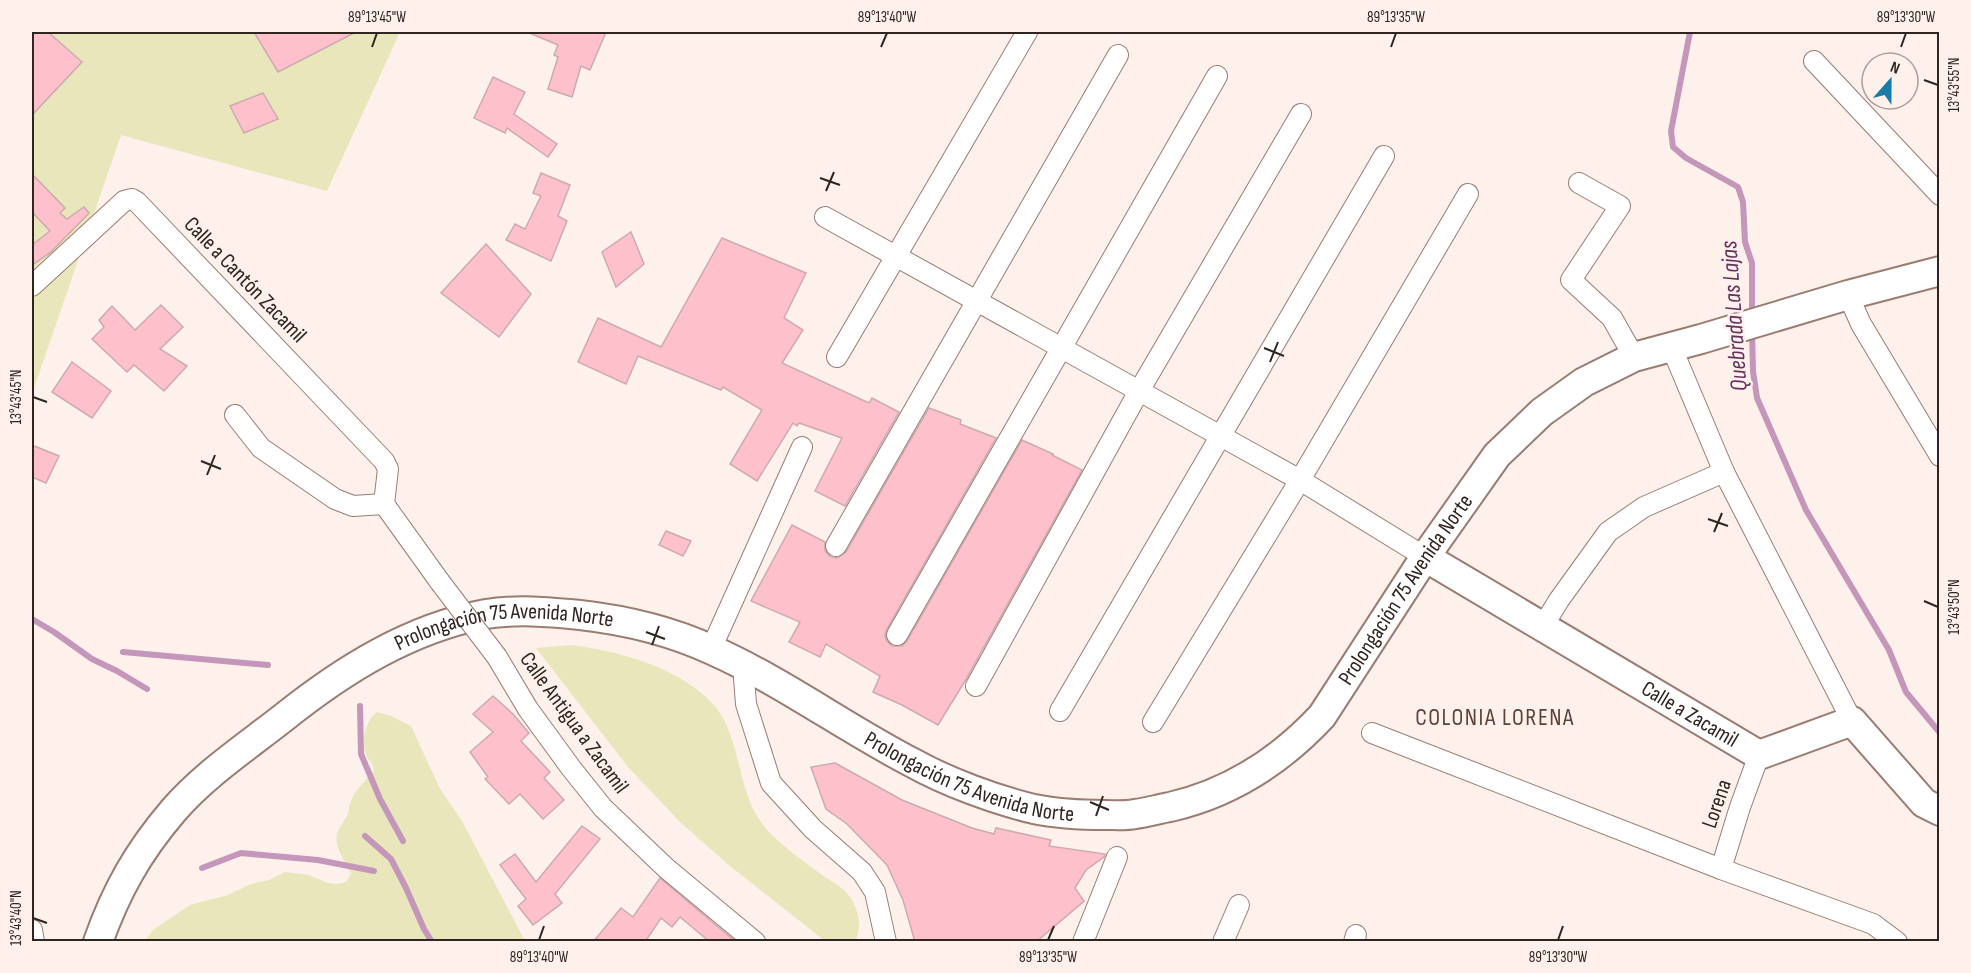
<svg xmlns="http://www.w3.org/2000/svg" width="1971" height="973" viewBox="0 0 1971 973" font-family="'Sofia Sans Condensed',sans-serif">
<rect width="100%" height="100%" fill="#fef0eb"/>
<g fill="#e8e6ba">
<polygon points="32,32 400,32 327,191 121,135 32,394"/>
<path d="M571 645C618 651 670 665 706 697 746 732 732 794 769 832 784 847 801 860 818 872 827 879 837 884 845 891 857 903 864 926 855 941H825L730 866 681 823 628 767 536 648Z"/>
<path d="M377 712 391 716 411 726 440 789 462 821 525 941H145L153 930 190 905 228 895 251 884 269 880 285 872 308 875 328 883 338 884 346 882 351 874C347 865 339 853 337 844 334 830 344 824 348 814 349 813 349 805 350 804 354 790 366 781 374 770 373 763 370 762 367 757 360 743 365 721 377 712Z"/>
</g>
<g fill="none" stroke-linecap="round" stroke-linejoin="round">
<g stroke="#c396ba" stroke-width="6">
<polyline points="1690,32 1671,131 1673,147 1686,158 1738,187 1743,202 1745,242 1752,263 1752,315"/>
<polyline points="1752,331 1753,371 1757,398 1806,510 1889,650 1906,692 1940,733"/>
<polyline points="32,619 54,632 92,659 117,671 147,689"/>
<polyline points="123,652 268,665"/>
<polyline points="360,706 361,754 380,799 403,841"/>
<polyline points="365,836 391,859 406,888 424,929 432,942"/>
<polyline points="202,868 241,853 318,860 374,871"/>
</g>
</g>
<g fill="#fec1cc" stroke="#ccaaaf" stroke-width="1.5">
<polygon points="32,32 48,32 82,62 32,115"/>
<polygon points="254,32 356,32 278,72"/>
<polygon points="527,32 606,32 590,70 581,66 572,97 548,89 558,57 554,55 558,45"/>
<polygon points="493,77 525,92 514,114 557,144 548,157 507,128 505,133 474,118"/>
<polygon points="263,93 278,119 244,133 230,106"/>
<polygon points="541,173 570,185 558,216 567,221 551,261 506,240 515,224 525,229 541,196 533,193"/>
<polygon points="32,174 65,208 60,213 67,219 84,207 89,213 51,252 32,265 32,245 50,231 32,212"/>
<polygon points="631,232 644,264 616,287 602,252"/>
<polygon points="722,238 806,273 784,318 803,330 782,363 869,403 872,398 899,412 845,506 815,491 842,438 799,423 797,426 793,423 757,481 730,464 762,410 723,387 721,390 638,356 626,384 578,362 598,318 661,347"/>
<polygon points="486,244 531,294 499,337 441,293"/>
<polygon points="161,305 183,327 160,349 187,366 164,391 134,365 127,372 92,339 104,327 99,320 112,306 135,330"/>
<polygon points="72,362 111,391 92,418 52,392"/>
<polygon points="929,408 961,420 960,424 996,438 887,629 885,634 886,640 892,646 902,646 907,641 1022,440 1053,454 1052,455 1082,470 965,681 938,725 902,705 873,692 880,676 826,644 820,657 789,642 800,622 751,601 792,525 825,542 825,551 831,557 837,558 846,552"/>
<polygon points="32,445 59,456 46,483 32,477"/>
<polygon points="666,531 691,541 683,556 659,545"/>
<polygon points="493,696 513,714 529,733 521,741 550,772 544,778 564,800 543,819 520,794 509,804 485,779 488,777 470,752 493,732 473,714"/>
<polygon points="835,763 902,800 972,828 994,834 996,828 1051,840 1049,846 1105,854 1104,857 1086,870 1075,888 1084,901 1036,942 915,942 903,900 887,865 847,824 826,809 811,767"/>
<polygon points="582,826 600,839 555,894 562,903 533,925 518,906 526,899 500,865 515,854 536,882"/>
<polygon points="660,878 736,942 710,942 680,917 672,927 661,918 645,942 593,942 621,908 633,917"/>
</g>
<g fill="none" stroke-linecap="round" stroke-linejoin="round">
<defs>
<g id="street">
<polyline points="1814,61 1940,195"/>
<polyline points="1579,183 1620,206 1571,280 1612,318 1634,357"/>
<polyline points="825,217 1300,480 1425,557"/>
<polyline points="32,286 124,201 132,199 137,202 384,461 388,469 384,504"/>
<polyline points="1848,295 1861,324 1940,456"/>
<polyline points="1671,346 1724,472 1852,721"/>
<polyline points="837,357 1027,32"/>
<polyline points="235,415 261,448 335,499 353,506 384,504"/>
<polyline points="384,504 440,582"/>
<polyline points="836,546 1118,55"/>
<polyline points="1543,626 1559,600 1608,532 1644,507 1724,472"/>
<polyline points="897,635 1217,76"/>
<polyline points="711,649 802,447"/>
<polyline points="497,657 528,709 571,768 603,808 666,868 755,942"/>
<polyline points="743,665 746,704 771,783 813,829 862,872 875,892 886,942"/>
<polyline points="976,686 1139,391 1301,114"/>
<polyline points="1060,711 1384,156"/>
<polyline points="1153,722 1300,480 1468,194"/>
<polyline points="1372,733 1721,869 1873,924 1897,942"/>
<polyline points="1721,869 1740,807 1759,755"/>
<polyline points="32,930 34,942"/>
<polyline points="1083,942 1117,857"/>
<polyline points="1223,942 1239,905"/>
<polyline points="1354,942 1356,935"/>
</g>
<g id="secondary">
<path id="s1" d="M1425 557 1759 755 1852 721 1924 803 1940 811"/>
<path id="s2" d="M98 942C116 891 138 852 173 811 204 775 246 747 283 718 343 670 410 628 486 614 517 609 549 612 580 615 624 620 671 631 712 650 782 681 845 728 913 763 947 782 996 800 1034 809 1058 814 1082 815 1106 815 1115 815 1125 816 1135 814 1146 813 1158 809 1170 807 1231 793 1280 761 1322 716L1425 557 1497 455 1542 412 1584 382 1634 357 1701 339 1848 295 1940 271"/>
</g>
</defs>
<use href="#street" stroke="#9a7c71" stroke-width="22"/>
<use href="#secondary" stroke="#9a7c71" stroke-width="32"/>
<use href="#street" stroke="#fff" stroke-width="20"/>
<use href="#secondary" stroke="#fff" stroke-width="28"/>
<defs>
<polyline id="street-bridge" points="440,582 497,657"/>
</defs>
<use href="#street-bridge" stroke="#9a7c71" stroke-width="22" stroke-linecap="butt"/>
<use href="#street-bridge" stroke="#fff" stroke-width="20"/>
</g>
<path fill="none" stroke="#302420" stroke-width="2" d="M372 47 377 33M881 47 887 33M1391 47 1396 33M1901 47 1906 33M1924 80 1938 85M820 178 840 185M826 191 834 172M1264 348 1284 356M1270 362 1278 342M33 397 47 402M201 461 221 469M207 475 215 455M1708 519 1728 526M1714 532 1722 513M1924 601 1938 607M646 632 665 639M652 645 659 626M1090 802 1109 810M1096 816 1103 796M33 918 47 923M539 940 544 926M1048 940 1054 926M1558 940 1563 926"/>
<g text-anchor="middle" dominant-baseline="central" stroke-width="5" stroke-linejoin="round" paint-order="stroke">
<g font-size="22" fill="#302420" stroke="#fef0eb">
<text transform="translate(245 280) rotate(46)">Calle a Cantón Zacamil</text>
<text stroke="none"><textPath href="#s2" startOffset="1587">Prolongación 75 Avenida Norte</textPath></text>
<text stroke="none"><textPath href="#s2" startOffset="543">Prolongación 75 Avenida Norte</textPath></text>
<text stroke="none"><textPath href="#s1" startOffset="308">Calle a Zacamil</textPath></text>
<text transform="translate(574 723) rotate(54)">Calle Antigua a Zacamil</text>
<text stroke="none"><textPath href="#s2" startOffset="1047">Prolongación 75 Avenida Norte</textPath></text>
<text transform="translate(1717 804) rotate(-71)">Lorena</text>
</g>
<g font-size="24" font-style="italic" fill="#662f5e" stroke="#fef0eb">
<text transform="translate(1734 316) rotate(-94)">Quebrada Las Lajas</text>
</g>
<g font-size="24" letter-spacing="1.5" fill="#5d4239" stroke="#fef0eb">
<text x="1495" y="717">COLONIA LORENA</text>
</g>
</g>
<rect width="1971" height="973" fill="none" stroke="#fef0eb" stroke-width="66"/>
<g transform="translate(1890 81) rotate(21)"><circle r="28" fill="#fef0eb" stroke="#ac9e9a" stroke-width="1.5"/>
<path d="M0-4.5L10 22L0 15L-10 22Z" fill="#197ba7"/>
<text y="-9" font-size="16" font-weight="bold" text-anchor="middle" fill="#302420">N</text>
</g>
<rect x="33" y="33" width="1905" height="907" fill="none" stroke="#302420" stroke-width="2"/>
<g font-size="15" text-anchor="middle" fill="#302420">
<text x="377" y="22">89°13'45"W</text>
<text x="887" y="22">89°13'40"W</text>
<text x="1396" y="22">89°13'35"W</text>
<text x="1906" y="22">89°13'30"W</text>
<text transform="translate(1954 85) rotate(-90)" y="5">13°43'55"N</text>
<text transform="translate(16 397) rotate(-90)" y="5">13°43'45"N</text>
<text transform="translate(1954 607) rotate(-90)" y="5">13°43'50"N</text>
<text transform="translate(16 918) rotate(-90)" y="5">13°43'40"N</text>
<text x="539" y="962">89°13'40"W</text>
<text x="1048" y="962">89°13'35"W</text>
<text x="1558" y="962">89°13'30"W</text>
</g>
</svg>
